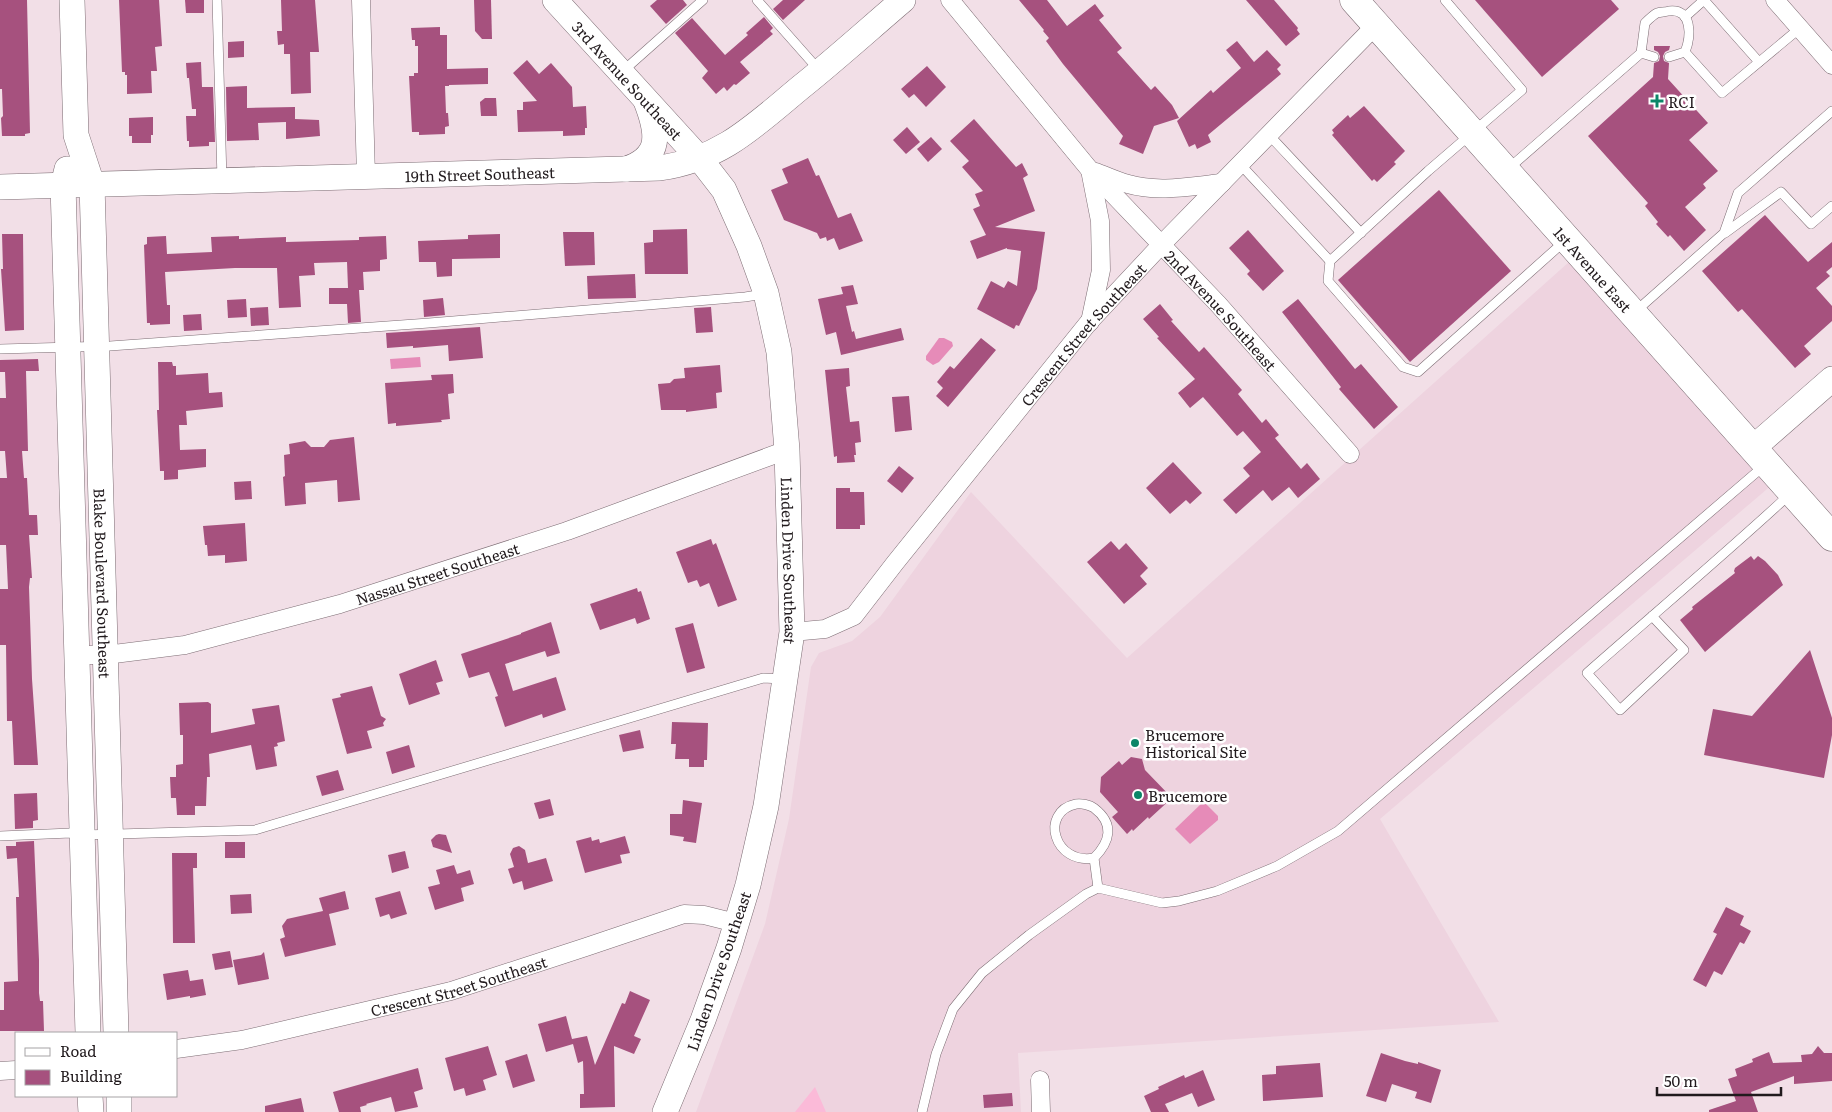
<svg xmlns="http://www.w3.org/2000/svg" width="1832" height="1112" viewBox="0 0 1832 1112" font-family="Literata,serif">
<rect width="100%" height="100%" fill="#f2dfe7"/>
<polygon fill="#eed3df" points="1579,253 1780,478 1380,819 1499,1022 1018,1053 1021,1112 696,1112 765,924 789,819 811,667 819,653 852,641 880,617 971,492 1127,658"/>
<polygon fill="#fbbad8" points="815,1087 826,1112 795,1112"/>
<g fill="#e68bb8">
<polygon points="939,338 944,338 952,342 953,346 939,362 933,365 926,360 926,356"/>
<polygon points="420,357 421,367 391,369 390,359"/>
<polygon points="1202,803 1206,804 1218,816 1218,820 1190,844 1175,829"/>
</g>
<g fill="#a6517e">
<polygon points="0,0 27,0 30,133 25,134 25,136 2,136 1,118 3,116 2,89 0,89"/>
<polygon points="119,0 159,0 162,46 155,47 157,71 151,71 152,93 127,94 127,75 125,75 125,72 122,72"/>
<polygon points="185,0 204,0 204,13 186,13"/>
<polygon points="281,0 315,0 319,52 310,52 311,93 291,94 290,54 284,54 284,44 278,45 277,31 282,31"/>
<polygon points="474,0 491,0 492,39 482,39 475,31"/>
<polygon points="657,0 683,0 687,5 666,24 650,6"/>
<polygon points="783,0 805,0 783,20 773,9"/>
<polygon points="1019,0 1047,0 1067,26 1095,4 1104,16 1099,20 1122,48 1117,52 1151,90 1155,86 1172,105 1179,118 1154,126 1143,154 1119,144 1123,136 1063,64 1046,41 1049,38 1043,31 1044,30"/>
<polygon points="1246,0 1274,0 1298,28 1297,30 1300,34 1286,46"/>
<polygon points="1475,0 1611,0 1619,9 1542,77"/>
<polygon points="764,17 773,28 770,31 773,34 740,62 750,73 736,85 734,84 727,91 724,87 716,94 702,78 708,71 675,33 692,18 725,55 748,35 746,33"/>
<polygon points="440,27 440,35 447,35 447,69 488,68 488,84 449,85 449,86 445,86 446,113 448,113 449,126 445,127 445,134 419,135 419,132 412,132 409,76 414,76 414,73 418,73 418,46 415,46 415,40 412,40 411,28"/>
<polygon points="244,41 244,57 228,58 228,42"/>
<polygon points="1237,41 1254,62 1267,50 1281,65 1277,69 1281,74 1208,135 1211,142 1197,149 1195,144 1189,147 1177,121 1211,90 1213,93 1241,68 1226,50"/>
<polygon points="1654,46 1670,46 1669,50 1665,52 1663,56 1664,61 1669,63 1668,79 1708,123 1689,140 1718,171 1703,184 1706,188 1685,207 1706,230 1684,251 1670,235 1668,237 1656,224 1658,222 1645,206 1648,203 1588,136 1653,77 1654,63 1659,61 1660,56 1658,52 1654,50"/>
<polygon points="527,60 539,74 551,63 572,87 573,107 586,106 587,128 585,128 585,135 563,136 563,131 518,132 517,110 523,110 523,102 537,101 513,73"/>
<polygon points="201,62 202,87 213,87 215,142 209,142 209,146 189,147 189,141 187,141 186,116 196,116 196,109 192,109 189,78 187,78 186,63"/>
<polygon points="927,66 946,87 926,107 914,94 909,98 901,89"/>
<polygon points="247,86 247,108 295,107 295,119 319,120 320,136 286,139 286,122 258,123 259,140 227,141 226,87"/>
<polygon points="485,98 496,98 497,116 481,116 480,102"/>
<polygon points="1364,106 1405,151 1394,162 1396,164 1377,182 1374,179 1372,181 1332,135 1334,133 1332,130 1348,115 1350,118"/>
<polygon points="153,117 153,135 151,135 151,143 132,143 132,136 129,136 129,118"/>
<polygon points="974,119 1016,167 1022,163 1028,175 1023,178 1035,211 995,227 1045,232 1037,289 1019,326 1016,325 1014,329 977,309 991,281 1004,288 1008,281 1017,286 1021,251 1007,249 1007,248 977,259 970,241 986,235 973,209 980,206 975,194 983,191 962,167 969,161 950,141"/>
<polygon points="907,127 920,142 906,154 893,140"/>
<polygon points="931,137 942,149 928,162 917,149"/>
<polygon points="808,158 816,176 819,175 838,218 851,213 863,241 839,250 834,238 827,241 826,237 820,239 817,233 784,220 771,190 788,183 782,169"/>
<polygon points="1439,190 1511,271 1410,362 1338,280"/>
<polygon points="1765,215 1808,262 1832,242 1832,267 1826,272 1830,276 1816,288 1832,306 1832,321 1804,346 1811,354 1795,368 1742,309 1738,312 1702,271"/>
<polygon points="687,229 688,274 645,274 644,243 653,242 653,230"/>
<polygon points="1248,230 1284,271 1263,291 1247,274 1250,271 1229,248"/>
<polygon points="563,232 594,232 595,265 565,266"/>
<polygon points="2,234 23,234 24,330 5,331 1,269 3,269"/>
<polygon points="500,234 500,258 452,259 452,276 437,277 436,262 419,262 418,241 468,239 468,235"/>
<polygon points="166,236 167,254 212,252 211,237 239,236 239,239 286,237 286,242 359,240 359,237 386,236 387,259 380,260 380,271 363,272 364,290 359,290 361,322 348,323 347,304 329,304 329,288 348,288 347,262 314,263 315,275 299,276 301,307 279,308 277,268 235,268 165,272 167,305 170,305 170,324 150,325 150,323 147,323 144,245 147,244 147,237"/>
<polygon points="635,274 636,298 588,299 587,276"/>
<polygon points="853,285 858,304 846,306 852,332 854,331 856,339 901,328 904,340 841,355 836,332 826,335 818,299 843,294 841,287"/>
<polygon points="443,298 445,315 424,317 423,300"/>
<polygon points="246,299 247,317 228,318 227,300"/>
<polygon points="1298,299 1355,369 1361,364 1398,407 1374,429 1339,389 1341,387 1282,312"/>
<polygon points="1160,304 1173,320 1171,321 1199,352 1204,347 1242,390 1238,394 1262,423 1266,419 1279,435 1275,438 1301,469 1307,463 1320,479 1298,498 1289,487 1272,501 1263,490 1236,514 1223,500 1250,476 1243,468 1261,452 1243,431 1237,436 1203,397 1190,408 1178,393 1195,379 1157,338 1159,337 1143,319"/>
<polygon points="268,307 269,325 251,326 250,308"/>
<polygon points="711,307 713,332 696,333 694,308"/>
<polygon points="201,314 202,330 184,331 183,315"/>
<polygon points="480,327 483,358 449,361 448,345 413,348 413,346 387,348 386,333"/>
<polygon points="981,338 996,350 948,407 936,396 943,388 937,382 950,366 954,369"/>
<polygon points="38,359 39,371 26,371 28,451 22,451 24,478 27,478 29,515 37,515 38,535 29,535 32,578 30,578 29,587 32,679 38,765 14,765 12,721 7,721 6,645 0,645 0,589 8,589 6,545 0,545 0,478 7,478 5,451 0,451 0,398 6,398 5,372 0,372 0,360"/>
<polygon points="158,362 172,362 173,366 176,366 176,375 208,373 209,393 222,392 223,407 186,411 187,425 179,425 180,450 206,449 206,467 178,470 178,479 164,480 164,471 160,471 157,410 159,410"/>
<polygon points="720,365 722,392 716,393 717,408 686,412 686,410 661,410 658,384 670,383 674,379 685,378 684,368"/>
<polygon points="849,368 850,386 846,387 850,422 859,421 861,442 855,443 856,455 854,455 855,462 837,463 837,456 834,457 825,370"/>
<polygon points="453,374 454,393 448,394 450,419 441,420 442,422 396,426 396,423 388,424 385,383 432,380 431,375"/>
<polygon points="909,396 912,430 895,432 892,397"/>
<polygon points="354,437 360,500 338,502 337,480 305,483 306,504 285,506 283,477 285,476 284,455 290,454 289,444 305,441 311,447 324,447 330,440"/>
<polygon points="1173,462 1202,493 1190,504 1186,500 1170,514 1146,488"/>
<polygon points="899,466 914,478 902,493 887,481"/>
<polygon points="251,481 252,499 235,500 234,482"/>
<polygon points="836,488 850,488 850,492 864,492 865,525 860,525 860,529 836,529"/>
<polygon points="245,523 247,561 225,563 225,555 208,556 207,545 205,545 203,526"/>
<polygon points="711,539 713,545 716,543 737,600 718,607 709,583 700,587 697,580 688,583 676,552"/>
<polygon points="1111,541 1119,550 1126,543 1148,568 1140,576 1147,584 1124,604 1087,562"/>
<polygon points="1751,556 1754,560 1758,556 1765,561 1778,575 1783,585 1705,652 1680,620 1693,609 1692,607 1735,573 1734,571 1735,568"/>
<polygon points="637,588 638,592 641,591 650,619 637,624 635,618 600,630 590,604"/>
<polygon points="551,622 560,653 547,657 545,651 505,664 513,691 556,677 566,710 543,718 542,714 505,727 495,697 498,696 489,672 469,678 461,654 521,634 521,633"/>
<polygon points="693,623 705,668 687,673 675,628"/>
<polygon points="1810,650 1832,718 1832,735 1824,778 1704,755 1713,709 1752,716"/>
<polygon points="436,660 443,681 436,683 440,694 409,705 399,674"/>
<polygon points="372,686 381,716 386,719 383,723 384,726 367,731 372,748 347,754 332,699 341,697 340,694"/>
<polygon points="208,702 211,704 211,733 255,724 252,709 279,705 285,741 277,743 278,746 274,747 277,766 256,770 251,745 209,754 210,777 207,777 206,806 195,806 195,815 177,815 176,798 171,798 170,777 176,777 176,765 183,764 183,735 180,735 179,703"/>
<polygon points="672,722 708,723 707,760 704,760 704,767 689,767 689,759 675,759 676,744 671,744"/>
<polygon points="640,730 644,748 623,752 619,735"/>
<polygon points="409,745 415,767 392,774 386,752"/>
<polygon points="1131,757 1142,759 1145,770 1172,798 1149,819 1148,817 1133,831 1132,829 1127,834 1112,817 1118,812 1100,792 1101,777 1119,761 1122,765"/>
<polygon points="338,770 344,790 322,796 316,776"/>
<polygon points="37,793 38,820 33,821 33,828 15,829 14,794"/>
<polygon points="550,799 554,815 539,819 534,803"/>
<polygon points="683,800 702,803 696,843 683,841 684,837 670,835 670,814 682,814"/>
<polygon points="439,834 446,835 452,853 433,847 431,840 436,835"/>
<polygon points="625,836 630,853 620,855 622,863 585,873 576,841 591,837 592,841 599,839 600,843"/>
<polygon points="34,841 39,960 39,993 40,1001 43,1001 44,1031 0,1031 0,1010 4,1010 4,982 18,981 16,897 19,897 17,858 7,859 6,846 16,846 16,842"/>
<rect x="225" y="842" width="20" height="16"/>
<polygon points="519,846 525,850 528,863 546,858 553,881 524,890 522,881 513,884 508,869 514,867 510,854 513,848"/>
<polygon points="405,851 409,868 392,873 388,855"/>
<polygon points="172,853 197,853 197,868 193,868 195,943 173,943"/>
<polygon points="454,865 457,874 470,870 474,884 461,888 464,901 435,910 428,887 440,884 436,870"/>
<polygon points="345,891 349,909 329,914 336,945 285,957 280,939 285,937 282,926 287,919 323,911 319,898"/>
<polygon points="400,891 407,914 391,919 389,914 380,917 375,898"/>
<polygon points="251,894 252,913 231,914 230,895"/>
<polygon points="1726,907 1744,916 1740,925 1751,931 1744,944 1740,942 1722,975 1714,971 1706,987 1693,980 1717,934 1713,932"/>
<polygon points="230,951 233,967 215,970 212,954"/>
<polygon points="264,952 269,979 238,985 233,960 261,955"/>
<polygon points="188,970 190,981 203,979 206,995 190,998 190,996 167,1000 163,974"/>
<polygon points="630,991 650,1000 634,1036 641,1039 634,1054 614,1046 615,1107 580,1108 580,1094 584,1094 583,1061 578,1063 573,1044 546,1052 538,1024 566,1016 572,1039 587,1036 595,1065 622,1003 625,1004"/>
<polygon points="488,1046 497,1075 483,1080 486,1090 466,1096 464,1088 454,1091 445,1058"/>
<polygon points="1818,1046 1824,1053 1832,1053 1832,1081 1794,1084 1794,1076 1751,1092 1758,1112 1709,1112 1709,1110 1736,1101 1728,1079 1737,1076 1735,1069 1753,1062 1752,1059 1769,1052 1773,1063 1802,1062 1801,1055 1812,1054"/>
<polygon points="1381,1053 1405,1061 1418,1064 1418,1062 1441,1070 1431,1103 1415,1098 1417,1092 1392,1084 1386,1102 1366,1096"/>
<polygon points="527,1054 535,1081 513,1088 505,1061"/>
<polygon points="1320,1063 1323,1097 1263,1101 1262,1075 1276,1074 1276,1066"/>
<polygon points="418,1068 423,1089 414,1092 418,1107 395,1112 391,1097 366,1104 367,1105 360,1107 361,1112 339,1112 333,1092"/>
<polygon points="1203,1070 1215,1100 1198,1107 1192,1093 1165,1104 1169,1112 1151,1112 1144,1096 1159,1089 1158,1087 1184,1075 1185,1078"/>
<polygon points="1012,1093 1013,1106 984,1108 983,1095"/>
<polygon points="301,1098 304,1112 265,1112 265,1106"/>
</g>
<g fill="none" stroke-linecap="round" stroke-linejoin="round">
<defs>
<g id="lane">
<polyline points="217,0 222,180"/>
<polyline points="757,0 818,69"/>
<polyline points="1445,0 1522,90 1428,171 1330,261 1328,281 1403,367 1418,372 1566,240"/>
<polyline points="1704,0 1759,62"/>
<polyline points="1685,17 1704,0"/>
<polyline points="1685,52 1722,93 1800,28"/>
<path d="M1641 53 1645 23C1648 20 1653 15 1657 13 1660 12 1665 12 1669 11 1693 8 1691 37 1685 52L1669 57"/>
<polyline points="623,71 703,0"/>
<polyline points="1269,135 1361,233"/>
<polyline points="1240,164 1330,261"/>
<polyline points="1508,169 1641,53 1654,57"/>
<polyline points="1725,233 1781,192 1811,224 1832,206"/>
<polyline points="1636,311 1724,233 1738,193 1832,111"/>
<polyline points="0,349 110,346 429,323 745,297 764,294"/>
<path d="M1652 616 1684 650 1620 710 1587 673C1655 613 1724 555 1790 494"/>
<polyline points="0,836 71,833 83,835 255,830 763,678 782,679"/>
<path d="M1094 858C1054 865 1039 812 1076 804 1081 803 1090 805 1094 808 1115 824 1110 842 1094 858L1098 888"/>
<polyline points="922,1112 936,1054 953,1009 982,973 1029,935 1086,894 1098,888 1162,903 1179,901 1217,891 1277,866 1338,831 1765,465"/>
</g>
<g id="street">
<polyline points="361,0 366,176"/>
<path id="s1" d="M950 0 1090 170 1218 304 1350 454"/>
<polyline points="1775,0 1832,65"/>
<path d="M1096 172C1106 176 1117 181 1128 184 1159 193 1191 186 1222 183"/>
<polyline points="1090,322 1101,270 1100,221 1090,170"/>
<path id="s2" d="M792 632 825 629 854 616 895 563 1089 322 1161 245 1376 25"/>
<path id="s3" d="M77 655H106L185 645 340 604 567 531 787 450"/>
<path id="s4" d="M176 1049 242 1040 451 991 586 947 684 914 704 915 736 923"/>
<polyline points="0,1071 16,1070"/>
<polyline points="1040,1080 1041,1112"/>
</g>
<g id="secondary">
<path id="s5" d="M72 0 76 135 92 184 116 1033"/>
<path id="s6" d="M555 0 700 159 724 190 749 246 766 293 779 352 787 450 792 632 766 806 748 885 729 948 703 1020 665 1112"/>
<polyline points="67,169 63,185 88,1033"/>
<path d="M626 169C663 157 658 132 646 101"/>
<path id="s7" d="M0 187 660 168C722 159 755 125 801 87 836 59 869 29 903 0"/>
<polyline points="1753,448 1832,379"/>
<polyline points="90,1096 91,1112"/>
<polyline points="119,1096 119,1112"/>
</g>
<g id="primary">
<path id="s8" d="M1354 0 1832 537"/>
</g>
</defs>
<use href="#lane" stroke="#7d6d74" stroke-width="10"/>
<use href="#street" stroke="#7d6d74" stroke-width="19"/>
<use href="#secondary" stroke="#7d6d74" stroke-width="26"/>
<use href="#primary" stroke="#7d6d74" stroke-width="29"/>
<use href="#lane" stroke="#fff" stroke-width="9"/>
<use href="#street" stroke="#fff" stroke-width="18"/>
<use href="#secondary" stroke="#fff" stroke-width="25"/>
<use href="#primary" stroke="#fff" stroke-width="28"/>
</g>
<g fill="#0c8668" stroke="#fff" stroke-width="2">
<path d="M1654.5 93.5h5v5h5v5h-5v5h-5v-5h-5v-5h5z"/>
<circle cx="1135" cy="743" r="5"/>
<circle cx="1138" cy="795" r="5"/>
</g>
<g text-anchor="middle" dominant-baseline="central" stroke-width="5" stroke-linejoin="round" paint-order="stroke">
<g font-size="15" fill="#211a1d" stroke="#fff">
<text stroke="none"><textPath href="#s6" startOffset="108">3rd Avenue Southeast</textPath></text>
<text stroke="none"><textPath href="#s7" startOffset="480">19th Street Southeast</textPath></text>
<text stroke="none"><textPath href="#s8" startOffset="360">1st Avenue East</textPath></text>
<text stroke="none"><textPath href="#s1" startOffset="412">2nd Avenue Southeast</textPath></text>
<text stroke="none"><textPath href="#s2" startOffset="428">Crescent Street Southeast</textPath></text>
<text stroke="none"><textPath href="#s6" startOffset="635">Linden Drive Southeast</textPath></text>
<text stroke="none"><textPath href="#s3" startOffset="371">Nassau Street Southeast</textPath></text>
<text stroke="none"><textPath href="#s5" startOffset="586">Blake Boulevard Southeast</textPath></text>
<text transform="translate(718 971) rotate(-71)">Linden Drive Southeast</text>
<text stroke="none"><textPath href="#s4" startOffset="290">Crescent Street Southeast</textPath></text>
</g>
<g font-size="15" fill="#211a1d" stroke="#fff" text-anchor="start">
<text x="1668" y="101">RCI</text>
<text x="1145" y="734">Brucemore<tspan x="1145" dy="17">Historical Site</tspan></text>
<text x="1148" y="795">Brucemore</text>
</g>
</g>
<rect x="15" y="1032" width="162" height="65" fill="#ffffff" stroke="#a6a3a5"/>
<rect x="25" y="1048" width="25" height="8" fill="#ffffff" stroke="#a6a3a5"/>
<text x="60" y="1057" font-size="15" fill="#211a1d">Road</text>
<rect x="25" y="1070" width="25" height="15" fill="#a6517e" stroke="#a6a3a5"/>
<text x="60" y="1082" font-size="15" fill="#211a1d">Building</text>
<path d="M1657 1087v8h124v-8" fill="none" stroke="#211a1d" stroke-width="2.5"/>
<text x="1664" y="1087" font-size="15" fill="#211a1d" stroke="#ffffff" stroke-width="4" paint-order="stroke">50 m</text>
</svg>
